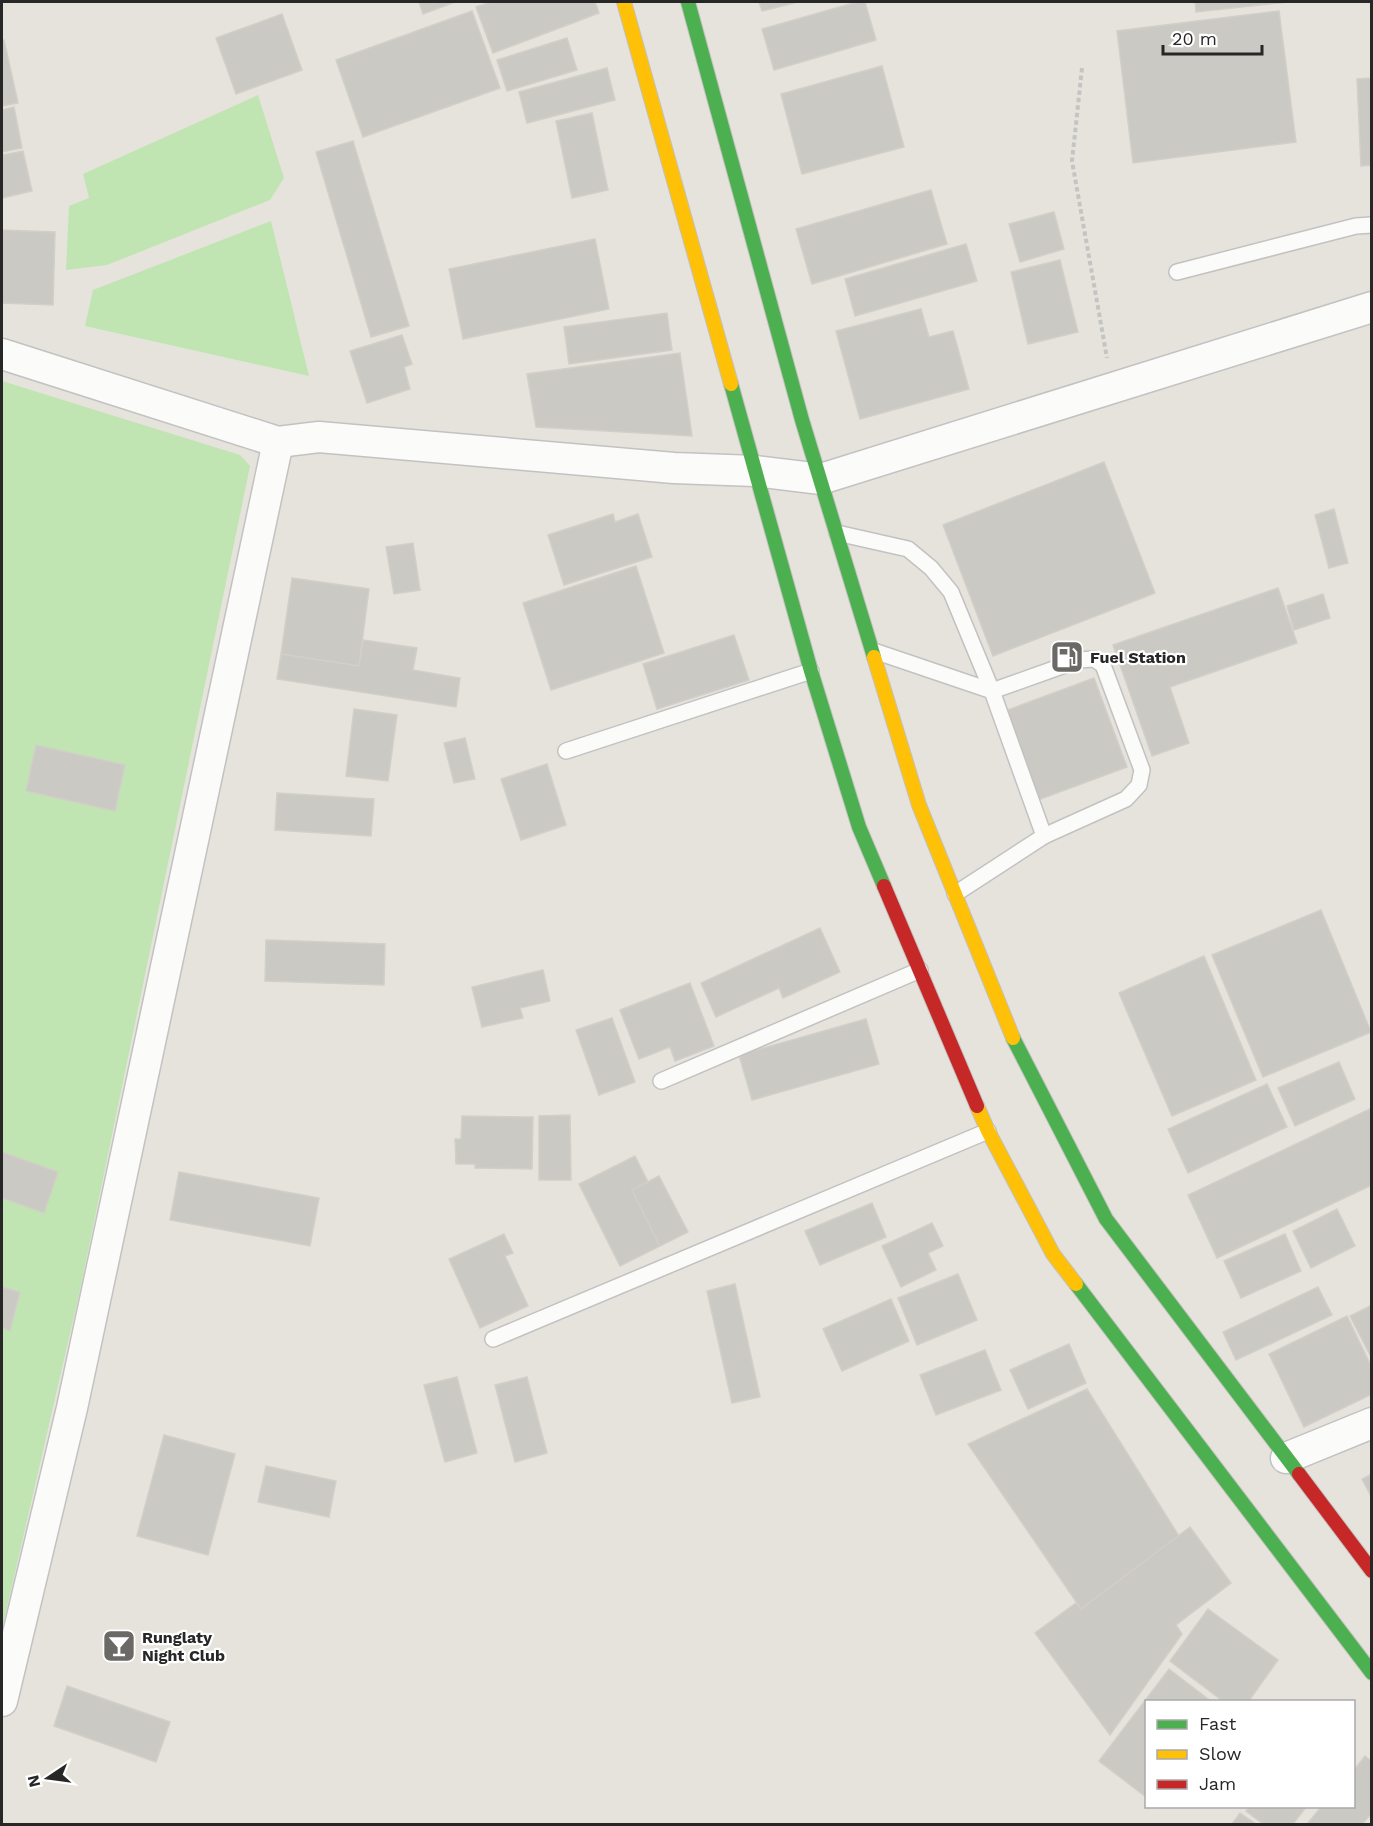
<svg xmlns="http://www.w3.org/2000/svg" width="1373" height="1826" viewBox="0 0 1373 1826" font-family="'Work Sans',sans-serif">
<rect width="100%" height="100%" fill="#e6e3dc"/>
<g fill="#c0e5b2">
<polygon points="258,95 284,178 270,200 107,265 66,270 69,206 89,198 83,174"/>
<polygon points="271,221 309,376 85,326 93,290"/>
<polygon points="2,381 240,455 250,466 80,1290 2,1629"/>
</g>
<g fill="#cbc9c3" stroke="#d1cfc8" stroke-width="1.5">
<polygon points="419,2 455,2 423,14"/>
<polygon points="491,2 595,2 599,13 493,53 476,7"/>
<polygon points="759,2 798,2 762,11"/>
<polygon points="857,2 865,2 876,40 774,70 762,29"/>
<polygon points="1195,2 1289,2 1196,12"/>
<polygon points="472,11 500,88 363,137 336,60"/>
<polygon points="1279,11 1296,142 1133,163 1117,31"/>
<polygon points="282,14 302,70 236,94 216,38"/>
<polygon points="567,38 577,70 507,91 497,60"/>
<polygon points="4,40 18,103 2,106 2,41"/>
<polygon points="882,66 904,147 802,174 781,94"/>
<polygon points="607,68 615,100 527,123 519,92"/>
<polygon points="1372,78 1372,165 1361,166 1357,79"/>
<polygon points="14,107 22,148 2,152 2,110"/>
<polygon points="592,113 608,190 572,198 556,121"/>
<polygon points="353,141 409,326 371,337 316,152"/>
<polygon points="23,151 32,191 2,198 2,155"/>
<polygon points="931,190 947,244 812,284 796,229"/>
<polygon points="1054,212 1064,249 1020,262 1009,224"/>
<polygon points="2,230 55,232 53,305 2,303"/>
<polygon points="595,239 609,309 463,339 449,269"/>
<polygon points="966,244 977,281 855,316 845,279"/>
<polygon points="1060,260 1078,332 1028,344 1011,272"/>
<polygon points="921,309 929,337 953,331 969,389 860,419 836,331"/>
<polygon points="667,313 672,350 569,364 564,327"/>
<polygon points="402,335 412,364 404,367 410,389 367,403 350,351"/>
<polygon points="680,353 692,436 536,427 527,374"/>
<polygon points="1104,462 1155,593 993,656 943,525"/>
<polygon points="1334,509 1348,563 1329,568 1315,515"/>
<polygon points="613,514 615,522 638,514 652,557 564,585 548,535"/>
<polygon points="413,543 420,590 394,594 386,547"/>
<polygon points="636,566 664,653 551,690 523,603"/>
<polygon points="292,578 369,589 359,666 281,654"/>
<polygon points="1278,588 1297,643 1170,687 1189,743 1152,756 1113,645"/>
<polygon points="1323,594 1330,618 1294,630 1287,606"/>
<polygon points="734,635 749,680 657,709 643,664"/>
<polygon points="363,640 417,648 413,670 460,678 456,707 277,679 281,654 359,666"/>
<polygon points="1094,678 1127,767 1038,800 1005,711"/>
<polygon points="354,709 397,715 388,781 346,776"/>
<polygon points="465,738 475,779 454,783 444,743"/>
<polygon points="36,745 125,765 115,811 26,791"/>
<polygon points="547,764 566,825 521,840 501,779"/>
<polygon points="277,793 374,799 371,836 275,830"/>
<polygon points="1321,910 1371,1032 1263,1077 1212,955"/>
<polygon points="820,928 840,972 783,998 779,988 716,1017 701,983"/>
<polygon points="266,940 385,944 384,985 265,981"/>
<polygon points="1204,956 1256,1080 1172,1116 1119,993"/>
<polygon points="543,970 550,1001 520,1008 523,1018 482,1027 472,987"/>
<polygon points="690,983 714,1046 675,1061 670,1047 639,1059 620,1010"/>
<polygon points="612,1018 635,1082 599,1095 576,1030"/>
<polygon points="866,1019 879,1064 752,1100 739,1055"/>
<polygon points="1339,1062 1355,1099 1295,1126 1278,1088"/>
<polygon points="1267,1084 1287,1127 1188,1173 1168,1129"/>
<polygon points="1372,1108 1372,1185 1217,1258 1188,1195"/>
<polygon points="570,1115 571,1180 539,1180 539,1116"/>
<polygon points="462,1116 533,1117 532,1169 475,1168 475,1164 456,1164 455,1139 461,1139"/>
<polygon points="2,1152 58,1172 44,1213 2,1198"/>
<polygon points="635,1156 648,1182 632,1190 660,1246 620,1266 579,1184"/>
<polygon points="179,1172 319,1198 310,1246 170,1220"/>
<polygon points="659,1176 688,1232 660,1246 632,1190"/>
<polygon points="872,1203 886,1237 820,1265 805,1231"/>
<polygon points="1337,1209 1355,1246 1311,1268 1293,1231"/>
<polygon points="932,1223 943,1246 928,1253 936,1270 901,1287 882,1246"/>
<polygon points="504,1234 513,1253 505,1256 528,1306 480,1328 449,1259"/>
<polygon points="1285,1234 1301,1271 1241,1298 1224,1261"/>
<polygon points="958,1274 977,1320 917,1345 898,1298"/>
<polygon points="735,1284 760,1397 732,1403 707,1291"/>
<polygon points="2,1287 20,1292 10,1331 2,1328"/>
<polygon points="1318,1287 1332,1315 1236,1360 1223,1332"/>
<polygon points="891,1299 909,1341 842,1371 823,1329"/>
<polygon points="1372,1305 1372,1359 1350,1316"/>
<polygon points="1347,1316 1372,1368 1372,1394 1304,1427 1269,1354"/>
<polygon points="1069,1344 1086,1383 1028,1409 1010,1370"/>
<polygon points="985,1350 1001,1390 936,1415 920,1375"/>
<polygon points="457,1377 477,1453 445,1462 424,1385"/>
<polygon points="527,1377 547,1453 515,1462 495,1385"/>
<polygon points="1087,1389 1179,1536 1081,1609 968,1444"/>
<polygon points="164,1435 235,1454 208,1555 137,1536"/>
<polygon points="266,1466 336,1481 329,1517 258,1502"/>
<polygon points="1372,1474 1372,1498 1362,1479"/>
<polygon points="1190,1527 1231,1583 1176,1625 1182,1634 1110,1735 1035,1633 1076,1603 1081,1609"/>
<polygon points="1208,1609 1278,1660 1248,1702 1224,1702 1170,1661"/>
<polygon points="1169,1669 1212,1702 1146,1702 1146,1797 1099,1761"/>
<polygon points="67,1686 170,1722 156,1762 54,1726"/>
<polygon points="1365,1756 1372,1762 1372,1813 1362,1824 1307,1824 1322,1806 1354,1806 1354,1770"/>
<polygon points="1250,1806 1307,1806 1293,1824 1263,1824 1246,1811"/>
<polygon points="1240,1813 1256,1824 1232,1824"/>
</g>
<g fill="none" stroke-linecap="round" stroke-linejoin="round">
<defs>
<g id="lane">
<polyline points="1177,272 1356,226 1372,225"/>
<polyline points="837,533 908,549 931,568 951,592 992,691 1079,660 1094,659 1103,665 1142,770 1139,785 1126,799 1044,836"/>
<polyline points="874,651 992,691 1044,836 955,894"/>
<polyline points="566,751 811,671"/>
<polyline points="661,1081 920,970"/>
<polyline points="493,1339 988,1131"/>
</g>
<g id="street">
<polyline points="2,354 278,442 319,437 674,468 755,471 821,479 1372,307"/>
<polyline points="1286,1458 1372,1423"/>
<polyline points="2,1701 72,1408 278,442"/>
</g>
<g id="fast">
<polyline points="688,2 802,420 874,657"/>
<polyline points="731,384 811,671 859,827 884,886"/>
<polyline points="1013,1038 1106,1219 1299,1474"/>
<polyline points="1076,1284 1372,1673"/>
</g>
<g id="slow">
<polyline points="624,2 731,384"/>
<polyline points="874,657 919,805 1013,1038"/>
<polyline points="977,1106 988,1131 1053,1254 1076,1284"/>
</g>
<g id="jam">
<polyline points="884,886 977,1106"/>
<polyline points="1299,1474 1372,1571"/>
</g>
</defs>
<use href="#lane" stroke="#c3c2c2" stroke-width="18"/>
<use href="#street" stroke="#c3c2c2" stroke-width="33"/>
<use href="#fast" stroke="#c3c1bf" stroke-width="16"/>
<use href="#slow" stroke="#c3c1bf" stroke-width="16"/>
<use href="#jam" stroke="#c3c1bf" stroke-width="16"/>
<polyline stroke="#c4c4c3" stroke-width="4" stroke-dasharray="4.5 3" stroke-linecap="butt" points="1082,68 1072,161 1107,358"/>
<use href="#lane" stroke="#fbfbfa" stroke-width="15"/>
<use href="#street" stroke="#fbfbfa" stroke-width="30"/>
<use href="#fast" stroke="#4caf50" stroke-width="14"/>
<use href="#slow" stroke="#ffc107" stroke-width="14"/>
<use href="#jam" stroke="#c62828" stroke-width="14"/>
</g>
<defs>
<symbol id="fuel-square" viewBox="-11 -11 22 22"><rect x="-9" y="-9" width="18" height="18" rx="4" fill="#6a6966" stroke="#fff"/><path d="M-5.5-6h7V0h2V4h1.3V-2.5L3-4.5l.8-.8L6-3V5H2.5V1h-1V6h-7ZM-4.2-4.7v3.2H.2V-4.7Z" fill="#fff"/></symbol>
<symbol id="bar-square" viewBox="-11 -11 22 22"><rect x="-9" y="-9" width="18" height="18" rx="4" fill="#6a6966" stroke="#fff"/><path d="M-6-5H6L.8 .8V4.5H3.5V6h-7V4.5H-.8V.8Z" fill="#fff"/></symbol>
</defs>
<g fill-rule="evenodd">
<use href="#fuel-square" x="1048" y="638" width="38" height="38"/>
<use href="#bar-square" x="100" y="1627" width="38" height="38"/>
</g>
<g text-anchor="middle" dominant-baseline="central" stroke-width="4.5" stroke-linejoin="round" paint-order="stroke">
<g font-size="16" font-weight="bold" fill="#272727" stroke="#fff" text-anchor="start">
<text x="1090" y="657">Fuel Station</text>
<text x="142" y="1637">Runglaty<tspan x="142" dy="18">Night Club</tspan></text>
</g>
</g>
<rect width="1373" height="1826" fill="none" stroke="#272727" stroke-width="6"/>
<rect x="1145" y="1700" width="210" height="108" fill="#ffffff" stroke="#a9a9a9" stroke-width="1.5"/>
<rect x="1157" y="1720" width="30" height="9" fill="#4caf50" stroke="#a9a9a9" stroke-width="1.5"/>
<text x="1199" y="1730" font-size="18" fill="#272727">Fast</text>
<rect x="1157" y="1750" width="30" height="9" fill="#ffc107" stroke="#a9a9a9" stroke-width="1.5"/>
<text x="1199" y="1760" font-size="18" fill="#272727">Slow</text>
<rect x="1157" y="1780" width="30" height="9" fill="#c62828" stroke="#a9a9a9" stroke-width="1.5"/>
<text x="1199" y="1790" font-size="18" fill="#272727">Jam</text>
<g transform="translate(48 1778) rotate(257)" stroke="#ffffff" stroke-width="4.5" paint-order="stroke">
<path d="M0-4.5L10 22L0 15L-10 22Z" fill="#272727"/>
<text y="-9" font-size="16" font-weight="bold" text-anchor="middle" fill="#272727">N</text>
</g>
<path d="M1163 45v9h99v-9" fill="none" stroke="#272727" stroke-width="3"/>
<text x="1172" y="45" font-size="18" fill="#272727" stroke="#ffffff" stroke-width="4.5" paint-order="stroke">20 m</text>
</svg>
